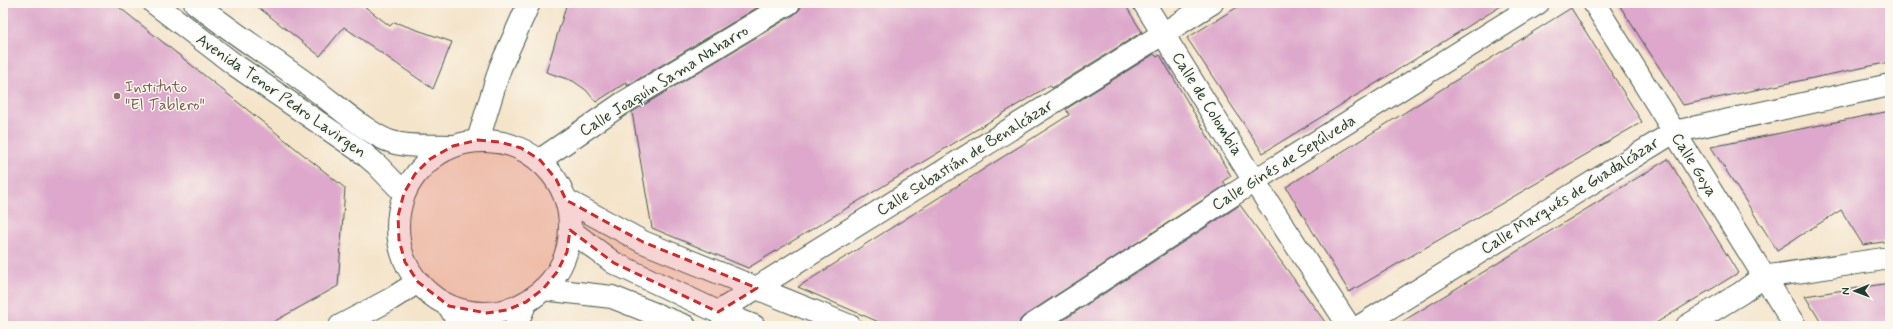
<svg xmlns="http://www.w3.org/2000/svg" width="1893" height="329" viewBox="0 0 1893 329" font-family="Mynerve,sans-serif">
<rect width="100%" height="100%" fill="#fbf7ec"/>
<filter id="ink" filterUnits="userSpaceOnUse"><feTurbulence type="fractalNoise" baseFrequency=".025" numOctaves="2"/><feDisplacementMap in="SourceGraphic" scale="8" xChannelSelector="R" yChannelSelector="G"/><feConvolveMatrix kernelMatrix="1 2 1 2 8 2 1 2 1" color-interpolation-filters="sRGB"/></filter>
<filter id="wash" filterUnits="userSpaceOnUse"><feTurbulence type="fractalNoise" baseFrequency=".012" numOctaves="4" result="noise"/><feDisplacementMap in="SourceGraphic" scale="16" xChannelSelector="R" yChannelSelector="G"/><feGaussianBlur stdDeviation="0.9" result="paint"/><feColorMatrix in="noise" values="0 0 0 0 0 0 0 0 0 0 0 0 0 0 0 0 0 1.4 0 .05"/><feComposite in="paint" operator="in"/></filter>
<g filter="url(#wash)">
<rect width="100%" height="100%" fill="#f4e4ca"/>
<g id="blocks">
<g fill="#dda8cb">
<polygon points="3,3 114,3 345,188 338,286 266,326 3,326"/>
<polygon points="253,3 360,3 390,26 394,22 452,42 433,89 344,27 320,56"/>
<polygon points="567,3 765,3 627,86 627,82 596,102 586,90 573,81 546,72"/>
<polygon points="801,3 1124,3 1142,32 1052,88 1050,85 748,268 652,228 632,112 795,14 800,9"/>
<polygon points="1244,3 1506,3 1263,153 1187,38"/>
<polygon points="1618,3 1890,3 1890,62 1683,105"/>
<polygon points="1571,8 1642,122 1349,292 1286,187"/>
<polygon points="1154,54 1157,57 1160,55 1231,176 1223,181 1226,185 1024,316 1020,320 1019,326 888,326 798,287 1069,115 1066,109"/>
<polygon points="1890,111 1890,241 1863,245 1841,210 1777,250 1711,147"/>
<polygon points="1668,159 1738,273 1651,326 1395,326"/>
<polygon points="1240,205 1328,326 1054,326"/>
<polygon points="1890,283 1890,326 1823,326 1805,296"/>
</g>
</g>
</g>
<g filter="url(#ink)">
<use href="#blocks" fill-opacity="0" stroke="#3f564a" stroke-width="1"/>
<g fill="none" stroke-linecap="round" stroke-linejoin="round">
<defs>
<g id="minor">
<polyline points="1144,3 1254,181 1349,326"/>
<polyline points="1594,3 1795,326"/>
<polyline points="478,140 500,68 529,3"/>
<polyline points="540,160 623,103 789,3"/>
<polyline points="566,200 643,242 850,326"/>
<polyline points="449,306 460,326"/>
<polyline points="718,312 1212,3"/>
<polyline points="340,326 391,299 418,282"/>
<polyline points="516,326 526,302"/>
<polyline points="1031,326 1254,181 1538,3"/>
<polyline points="1360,326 1674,132 1890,85"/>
<polyline points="1687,326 1741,293 1763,277 1890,258"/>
</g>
<g id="major">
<polyline points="154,3 235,65 363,153 377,165 404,193"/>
<path d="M195 3C234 34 275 60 314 89 334 103 370 136 392 142 411 148 433 145 453 146"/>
<circle cx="484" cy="227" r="86"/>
<polyline points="570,230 614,263 718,312 754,326"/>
<polyline points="543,289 612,297 685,326"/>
</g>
</defs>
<use href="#minor" stroke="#3f564a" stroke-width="24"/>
<use href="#major" stroke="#3f564a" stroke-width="24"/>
<use href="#minor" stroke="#fff" stroke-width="22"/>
<use href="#major" stroke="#fff" stroke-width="22"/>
</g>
</g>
<path fill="#d62828" fill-opacity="0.2" stroke="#d62828" stroke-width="3" stroke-dasharray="8 5" stroke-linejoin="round" d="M478 140 500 142 521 148 540 160 556 179 566 200 643 242 757 288 718 312 614 263 570 230 567 252 557 272 543 289 526 302 507 310 487 313 449 306 418 282 405 262 399 240 398 216 404 193 415 174 430 159 453 146Z"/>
<circle fill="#8d6e63" stroke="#fbf7ec" stroke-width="1.5" cx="117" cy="96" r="4"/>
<g text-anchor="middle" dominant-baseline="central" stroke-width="3" stroke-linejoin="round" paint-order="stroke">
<g font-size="16" fill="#1f3d34" stroke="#fbf7ec">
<text transform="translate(664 81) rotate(-32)">Calle Joaquín Sama Naharro</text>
<text transform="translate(281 96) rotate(35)">Avenida Tenor Pedro Lavirgen</text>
<text transform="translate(1207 104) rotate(58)">Calle de Colombia</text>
<text transform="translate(965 158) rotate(-32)">Calle Sebastián de Benalcázar</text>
<text transform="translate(1284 163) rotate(-32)">Calle Ginés de Sepúlveda</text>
<text transform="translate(1694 165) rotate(58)">Calle Goya</text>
<text transform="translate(1570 196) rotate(-32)">Calle Marqués de Guadalcázar</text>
</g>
<g font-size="16" fill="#785e54" stroke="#fbf7ec" text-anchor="start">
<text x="125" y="87">Instituto<tspan x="125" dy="18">"El Tablero"</tspan></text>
</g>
</g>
<rect width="1893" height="329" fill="none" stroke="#fbf7ec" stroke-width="16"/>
<g transform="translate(1855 291) rotate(269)" stroke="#fbf7ec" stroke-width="3" paint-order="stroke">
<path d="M0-3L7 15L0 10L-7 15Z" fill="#1f3d34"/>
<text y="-6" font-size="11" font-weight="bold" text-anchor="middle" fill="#1f3d34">N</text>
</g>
</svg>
